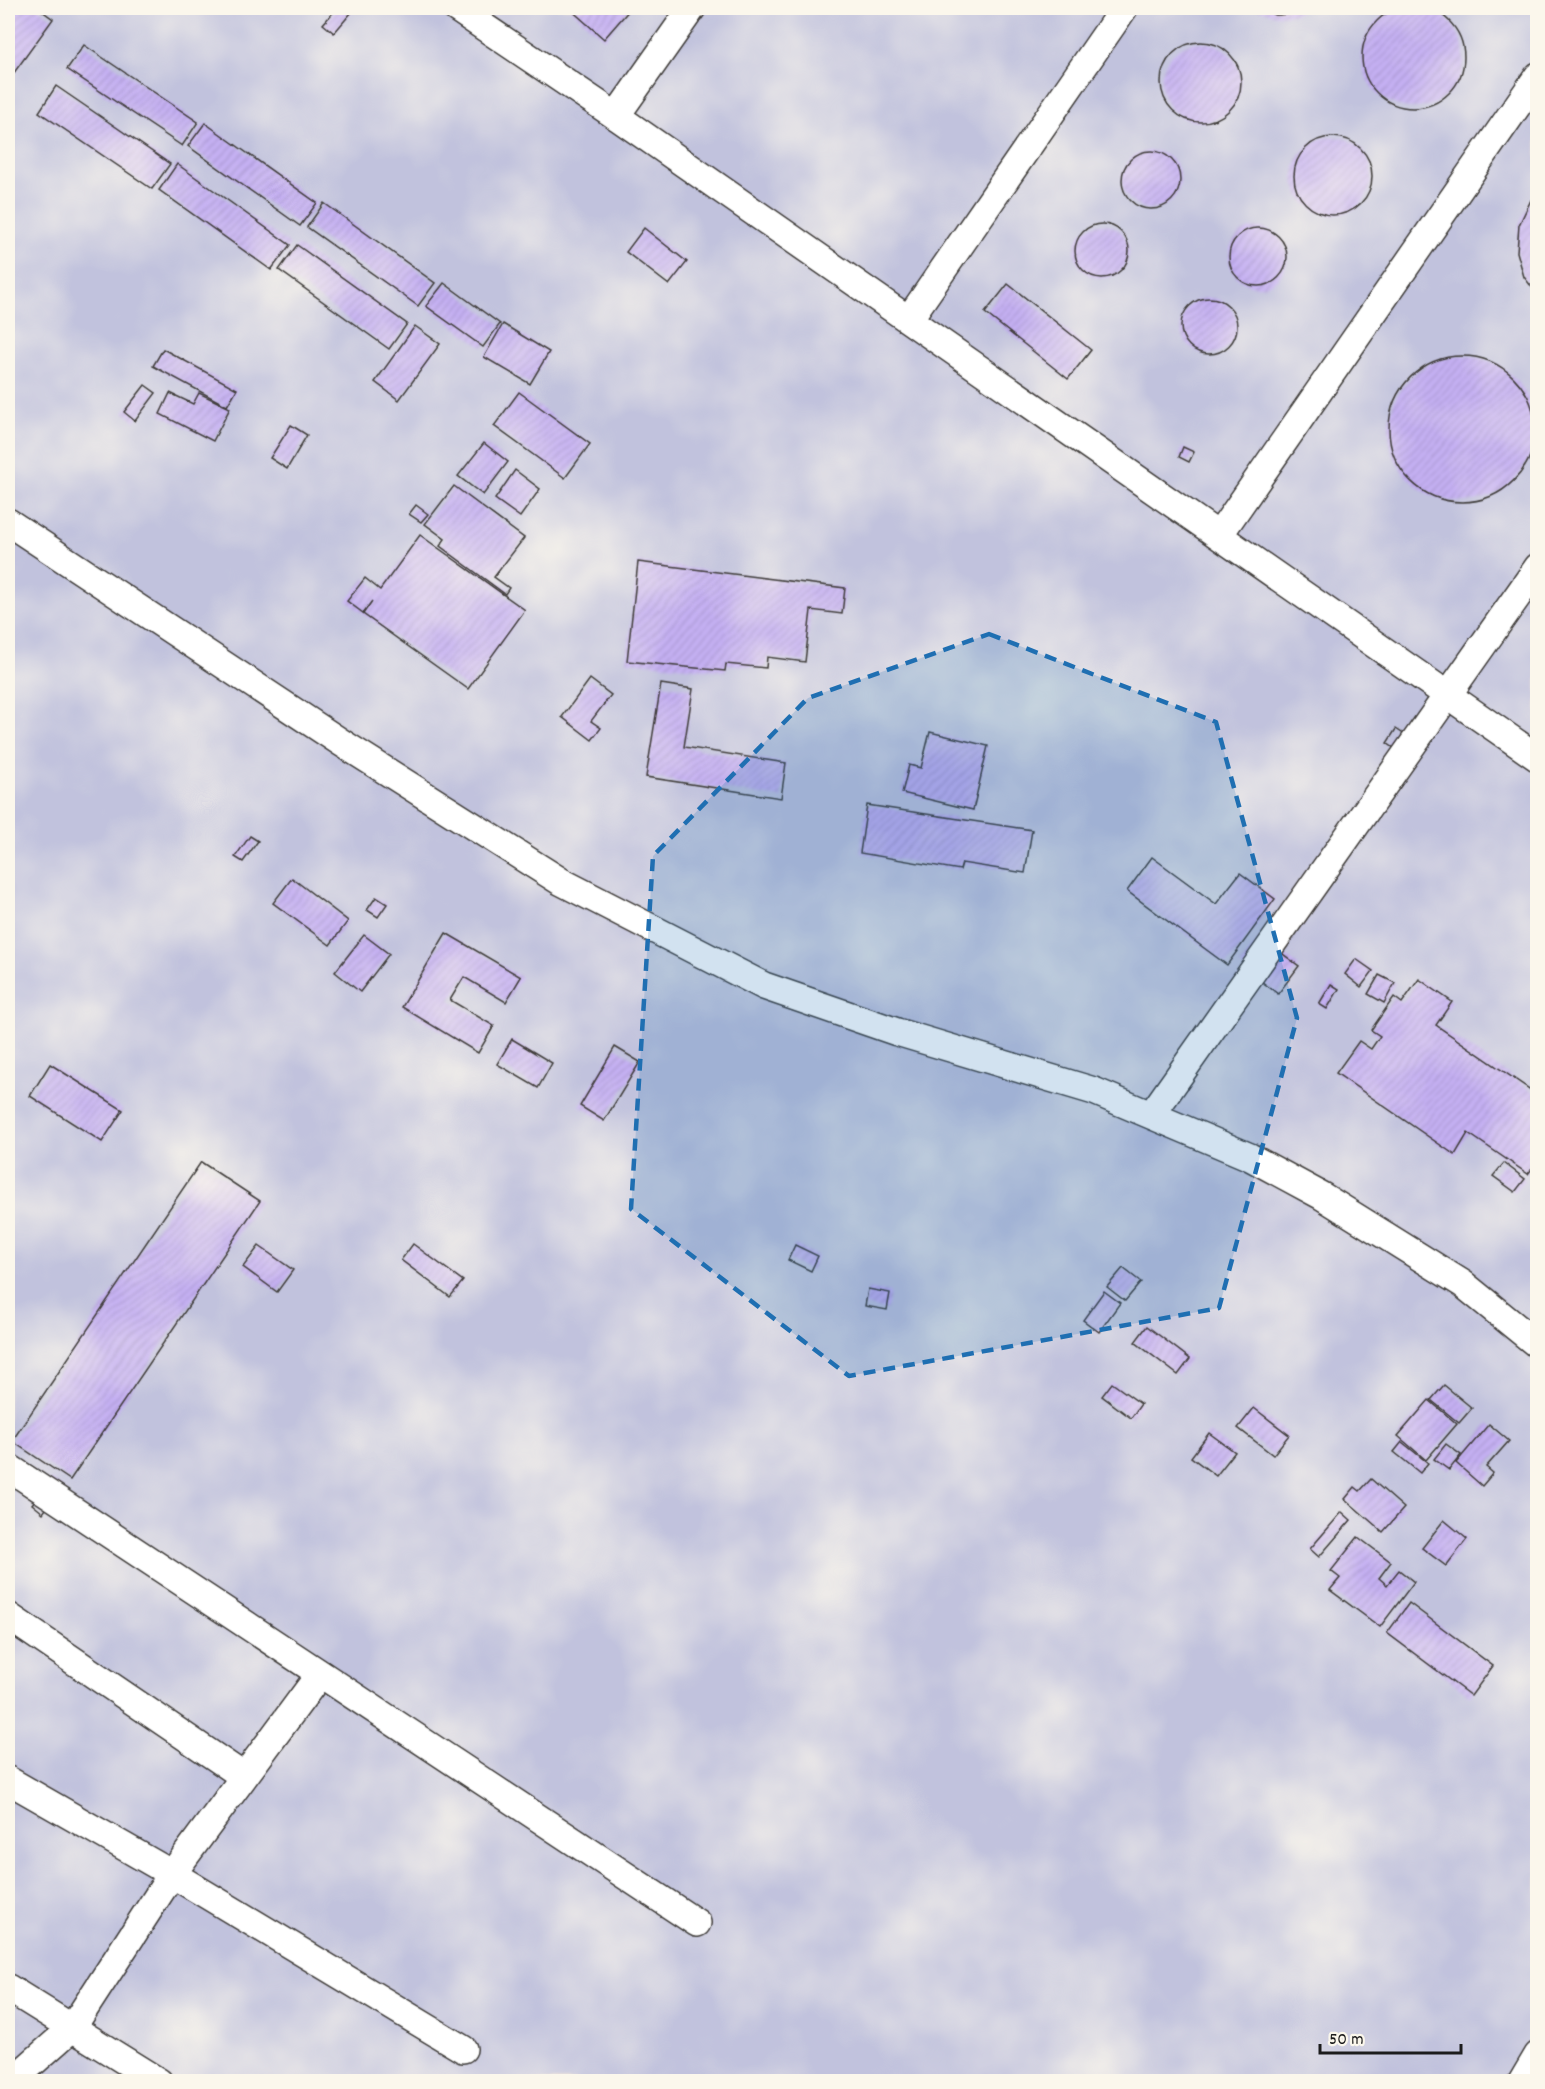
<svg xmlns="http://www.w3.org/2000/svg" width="1545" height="2089" viewBox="0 0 1545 2089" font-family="Dekko,sans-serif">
<defs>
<pattern id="building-hatch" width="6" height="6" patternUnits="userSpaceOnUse" patternTransform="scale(1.5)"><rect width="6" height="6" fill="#c5b0f3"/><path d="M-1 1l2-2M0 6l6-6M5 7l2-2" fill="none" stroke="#a997d0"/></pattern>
</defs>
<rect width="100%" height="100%" fill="#fbf7ec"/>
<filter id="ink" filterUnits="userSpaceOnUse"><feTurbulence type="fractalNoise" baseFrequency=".0167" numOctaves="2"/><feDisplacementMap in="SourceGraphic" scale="12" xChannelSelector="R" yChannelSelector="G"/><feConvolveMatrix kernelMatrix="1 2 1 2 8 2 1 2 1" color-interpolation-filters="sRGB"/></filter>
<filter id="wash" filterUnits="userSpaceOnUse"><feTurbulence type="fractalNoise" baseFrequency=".008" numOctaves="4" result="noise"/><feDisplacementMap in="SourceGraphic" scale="24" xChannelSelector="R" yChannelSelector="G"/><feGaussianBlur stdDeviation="1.35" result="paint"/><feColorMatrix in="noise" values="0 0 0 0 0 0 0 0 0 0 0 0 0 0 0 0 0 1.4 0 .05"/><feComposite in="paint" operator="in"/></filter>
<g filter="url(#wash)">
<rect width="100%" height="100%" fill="#f6e7d1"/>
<rect fill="#c1c2dd" x="8" y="8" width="1529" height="2073"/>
<g id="blocks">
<g fill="url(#building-hatch)">
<circle cx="1413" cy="57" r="51"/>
<polygon points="8,8 38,8 53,19 8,81"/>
<polygon points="337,8 345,8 351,13 334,33 323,24"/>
<polygon points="569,8 631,8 604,39"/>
<polygon points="1254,8 1308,8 1294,14 1276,15"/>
<circle cx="1201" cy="82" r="40"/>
<polygon points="84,45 198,122 182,146 67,69"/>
<polygon points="56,86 170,164 152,189 39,112"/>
<polygon points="205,123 317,203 300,226 188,146"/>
<circle cx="1333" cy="176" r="39"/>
<circle cx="1151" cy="180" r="29"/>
<polygon points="177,164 290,245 271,270 159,190"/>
<polygon points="1538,194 1538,295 1524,277 1517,252 1519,225 1531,200"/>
<polygon points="324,203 435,283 418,306 307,227"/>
<circle cx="1102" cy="251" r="27"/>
<polygon points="644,228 687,262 669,285 626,252"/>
<circle cx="1258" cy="257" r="29"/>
<polygon points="297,245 407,324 389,349 279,270"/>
<polygon points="444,283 500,324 483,347 426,306"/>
<polygon points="1008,284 1091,350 1068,379 985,313"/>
<circle cx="1209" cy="326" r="28"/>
<polygon points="503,324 549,352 530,384 484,357"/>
<polygon points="415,326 440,344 399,400 375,382"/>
<polygon points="163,349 237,389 227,406 153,366"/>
<circle cx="1462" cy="429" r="73"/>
<polygon points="145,385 156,393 135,421 124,412"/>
<polygon points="519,392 590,444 565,478 494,426"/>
<polygon points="170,393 193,404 199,393 230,408 213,441 160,414"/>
<polygon points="291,425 307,435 287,469 270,458"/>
<polygon points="484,443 508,462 483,495 458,476"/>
<polygon points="1183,447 1194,452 1189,462 1179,457"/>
<polygon points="515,470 540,489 520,517 495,499"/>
<polygon points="454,486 524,538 494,577 509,588 505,594 440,546 445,539 425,524"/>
<polygon points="416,505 428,514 421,522 409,514"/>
<polygon points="420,535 525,610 468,689 363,614 372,601 363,613 347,601 365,578 380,590"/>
<polygon points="638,562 845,588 842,614 811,610 805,662 767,657 766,668 726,664 725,671 627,661"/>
<polygon points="590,679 611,695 591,721 601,728 592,740 562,717"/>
<polygon points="661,684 693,689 684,747 786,763 781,798 646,777"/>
<polygon points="1396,729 1411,739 1401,753 1387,743"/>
<polygon points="930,732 988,746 973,810 902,793 909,765 921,768"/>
<polygon points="867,805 1032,830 1025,873 962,863 960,870 860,853"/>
<polygon points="250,836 258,841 243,862 235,857"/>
<polygon points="1152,857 1216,904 1240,873 1275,899 1227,965 1127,891"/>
<polygon points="292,878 348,921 330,945 273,903"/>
<polygon points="376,897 387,904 378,917 367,910"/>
<polygon points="446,933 521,977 506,1002 464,977 450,1000 494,1026 478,1053 402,1007"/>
<polygon points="364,935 389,954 360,992 335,972"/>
<polygon points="1261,938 1299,966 1278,994 1240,965"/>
<polygon points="1356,959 1373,971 1361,987 1345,974"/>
<polygon points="1379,975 1395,983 1384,1003 1368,994"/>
<polygon points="1419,979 1452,1002 1436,1025 1538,1095 1538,1161 1528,1174 1468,1133 1455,1155 1336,1073 1359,1041 1371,1049 1380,1036 1371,1030 1394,997 1402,1003"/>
<polygon points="1331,984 1339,989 1327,1009 1319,1004"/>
<polygon points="512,1039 552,1063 538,1088 497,1064"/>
<polygon points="615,1047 640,1062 604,1121 580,1106"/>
<polygon points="50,1064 123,1110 102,1142 30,1096"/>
<polygon points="201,1162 260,1201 70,1480 12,1441"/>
<polygon points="1504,1163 1525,1179 1515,1192 1493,1176"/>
<polygon points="413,1244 463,1281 450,1297 401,1260"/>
<polygon points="795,1245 818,1256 811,1271 788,1260"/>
<polygon points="259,1246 293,1270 277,1292 243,1267"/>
<polygon points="1123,1268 1141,1282 1125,1301 1107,1287"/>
<polygon points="868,1289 890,1293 887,1310 865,1306"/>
<polygon points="1104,1291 1120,1303 1099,1332 1083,1320"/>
<polygon points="1147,1326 1190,1359 1178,1375 1135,1342"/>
<polygon points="1112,1383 1141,1404 1131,1418 1102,1396"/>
<polygon points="1444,1385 1472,1408 1459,1423 1431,1400"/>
<polygon points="1429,1400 1457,1424 1426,1460 1398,1436"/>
<polygon points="1254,1408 1289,1435 1273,1455 1238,1428"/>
<polygon points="1489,1424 1509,1441 1486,1467 1493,1473 1482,1486 1456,1463"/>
<polygon points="1209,1433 1235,1452 1216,1476 1191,1457"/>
<polygon points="1402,1442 1428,1463 1420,1473 1394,1452"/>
<polygon points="1446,1444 1461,1455 1449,1470 1434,1459"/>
<polygon points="1371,1479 1404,1508 1383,1532 1345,1499 1355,1487 1360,1491"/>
<polygon points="51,1480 62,1488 43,1513 32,1504"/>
<polygon points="1342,1512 1351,1520 1319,1557 1310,1549"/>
<polygon points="1444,1520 1467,1539 1446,1566 1422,1548"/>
<polygon points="1358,1537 1391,1562 1379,1578 1387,1585 1399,1570 1414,1582 1380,1627 1330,1590 1340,1578 1331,1571"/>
<polygon points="1409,1603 1493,1666 1471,1696 1387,1633"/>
</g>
</g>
</g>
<g filter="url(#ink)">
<use href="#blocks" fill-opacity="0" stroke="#3d3a37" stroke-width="1.5"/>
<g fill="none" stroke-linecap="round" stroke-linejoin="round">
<defs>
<g id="minor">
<polyline points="456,8 616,116 1538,758"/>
<polyline points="616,116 692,8"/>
<polyline points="909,319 1124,8"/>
<polyline points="8,522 342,743 560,881 764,986 897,1032 1094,1091 1250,1157 1322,1196 1463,1284 1538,1345"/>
<polyline points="1219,535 1538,76"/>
<polyline points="1152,1114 1538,567"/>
<polyline points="8,1467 697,1923"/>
<polyline points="8,1616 243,1776"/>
<polyline points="8,1780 172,1874 463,2049"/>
<polyline points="8,1988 159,2082"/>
<polyline points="11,2082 72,2028 172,1874 320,1674"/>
<polyline points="1522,2082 1538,2055"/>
</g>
</defs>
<use href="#minor" stroke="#3d3a37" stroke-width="30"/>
<use href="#minor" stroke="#fff" stroke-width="27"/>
</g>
</g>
<path fill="#1f6fb2" fill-opacity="0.2" stroke="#1f6fb2" stroke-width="4.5" stroke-dasharray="12 8" stroke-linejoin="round" d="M989 634 1216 722 1297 1018 1219 1308 849 1376 631 1209 653 856 808 698Z"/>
<rect width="1545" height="2089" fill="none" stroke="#fbf7ec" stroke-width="30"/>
<path d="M1320 2044v9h141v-9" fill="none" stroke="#1c1c1c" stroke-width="3"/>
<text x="1329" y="2044" font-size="18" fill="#1c1c1c" stroke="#fbf7ec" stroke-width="4.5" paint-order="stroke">50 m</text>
</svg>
